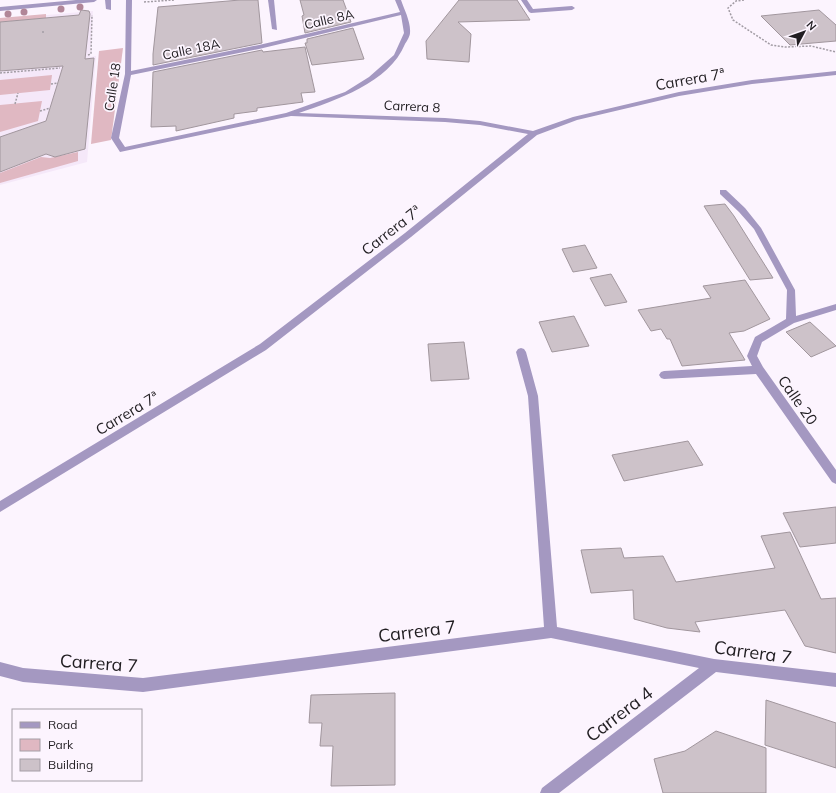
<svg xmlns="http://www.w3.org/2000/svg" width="836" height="793" viewBox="0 0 836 793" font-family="Mulish,sans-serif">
<rect width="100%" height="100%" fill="#fcf4fe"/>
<polygon fill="#f5e8f9" points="93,11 90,57 96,56 87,162 0,185 0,19"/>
<g fill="#e0b8c2">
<polygon points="46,14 46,18 0,22 0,18"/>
<polygon points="123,48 111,140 91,144 99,51"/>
<polygon points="52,75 50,90 0,95 0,80"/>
<polygon points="42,101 38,121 0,132 0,105"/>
<polygon points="78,152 78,161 0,183 0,173 41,157 50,158"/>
</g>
<g fill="#cdc2c9" stroke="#a1969d">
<polygon points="240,0 258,0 262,43 153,65 153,54 158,7"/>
<polygon points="300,0 343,0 351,22 305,33 302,16 304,15"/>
<polygon points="459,0 517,0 530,20 458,22 471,34 469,62 427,59 426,41"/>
<polygon points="81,10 89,11 90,14 85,59 94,58 85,149 55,157 46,154 0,172 0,137 46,121 63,66 0,71 0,22 79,15"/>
<polygon points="819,10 836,25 836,41 790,45 761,16"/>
<polygon points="353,28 364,59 312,65 305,43 307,43 307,39"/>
<polygon points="305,47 315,92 301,93 303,102 257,108 257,111 234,114 234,118 176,131 176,126 151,127 153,72 262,50 263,52"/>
<polygon points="725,204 734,216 773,278 750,280 704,206"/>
<polygon points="585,245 597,268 573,272 562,249"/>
<polygon points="611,274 627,302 605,306 590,278"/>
<polygon points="745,280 770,319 744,331 729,333 745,360 682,366 670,339 667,339 661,329 651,331 638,310 711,298 703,286"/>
<polygon points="574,316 589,346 552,352 539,322"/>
<polygon points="810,322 836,346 811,357 786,332"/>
<polygon points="464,342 469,379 431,381 428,344"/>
<polygon points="688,441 703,465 624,481 612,455"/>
<polygon points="836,507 836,543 800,547 783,513"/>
<polygon points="790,532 821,599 836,598 836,653 805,646 785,610 695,622 700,632 667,628 634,619 633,590 591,593 581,550 621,548 624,558 663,556 676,582 775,568 761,536"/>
<polygon points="395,693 395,785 331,786 333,746 320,746 322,723 309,723 311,695"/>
<polygon points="766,700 836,723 836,768 765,745"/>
<polygon points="716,731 766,748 766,793 663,793 654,759 685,751"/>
</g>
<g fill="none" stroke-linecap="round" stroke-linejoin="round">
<g stroke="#a29ca4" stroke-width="1.5" stroke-dasharray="2 1.5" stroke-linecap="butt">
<polyline points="744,0 736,1 728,8 733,20 771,45 785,47 811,46 836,52"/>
<polyline points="144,2 174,0"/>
<polyline points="43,31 43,33"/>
<polyline points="88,55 91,54 92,15"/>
<polyline points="0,73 60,68"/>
<polyline points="51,84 58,83"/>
<polyline points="15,104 18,93"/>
<polyline points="40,111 50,108"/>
</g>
<polygon fill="#a498c1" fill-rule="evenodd" points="105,0 111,0 111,10 106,9"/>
<g fill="#a498c1" fill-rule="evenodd">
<polygon points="76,0 97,0 94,2 0,11 0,7"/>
<path d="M126 0H132L131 71 259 45 400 12 395 0H401C404 9 411 22 410 33 410 36 407 41 405 44 389 83 336 100 299 113L445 118 480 121 533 131 573 117 679 92 752 80 836 71V75L752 84 679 96 577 120 537 135 411 237 266 350 0 512V501L260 344 405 233 528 134 480 125 445 122 291 116 120 152 111 138 125 74ZM401 15 404 33 394 55 369 77 345 92 286 113 125 147 119 138 131 75 259 49Z"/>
<polygon points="268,0 274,0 277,30 272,29"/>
<polygon points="521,0 527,0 533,9 572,6 575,8 572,10 531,13 529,12"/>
<polygon points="720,190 726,190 745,208 761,228 795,290 796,316 836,304 836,310 794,323 762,342 757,356 763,367 836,470 836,484 832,482 756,374 664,379 661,378 659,375 661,372 664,371 752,366 747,356 755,337 786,319 787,290 754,229 739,212 720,194"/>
<polygon points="521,348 524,349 526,352 538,396 557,627 714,659 836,673 836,687 716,672 559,793 540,793 542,788 699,668 551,638 143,692 23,682 0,676 0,662 23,668 143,678 544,627 528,396 516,352 518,349"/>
</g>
</g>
<g fill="#b18698">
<circle cx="80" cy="7" r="3.5"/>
<circle cx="61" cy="9" r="3.5"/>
<circle cx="24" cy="12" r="3.5"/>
<circle cx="8" cy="14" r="3.5"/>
</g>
<g text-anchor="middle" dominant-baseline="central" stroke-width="3.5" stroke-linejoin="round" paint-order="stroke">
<g font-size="13" fill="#201d21" stroke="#fcf4fe">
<text transform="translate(329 19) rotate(-13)">Calle 8A</text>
<text transform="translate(191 49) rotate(-12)">Calle 18A</text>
<text transform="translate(112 87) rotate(-81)">Calle 18</text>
<text transform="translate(412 106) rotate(3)">Carrera 8</text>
</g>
<g font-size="15" fill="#201d21" stroke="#fcf4fe">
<text transform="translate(690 79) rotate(-10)">Carrera 7ª</text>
<text transform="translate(391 230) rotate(-38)">Carrera 7ª</text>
<text transform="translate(798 400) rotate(55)">Calle 20</text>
<text transform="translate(127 413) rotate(-31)">Carrera 7ª</text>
</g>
<g font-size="18" fill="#201d21" stroke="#fcf4fe">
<text transform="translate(417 631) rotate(-7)">Carrera 7</text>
<text transform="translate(753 652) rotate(8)">Carrera 7</text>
<text transform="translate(99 663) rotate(4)">Carrera 7</text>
<text transform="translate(619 714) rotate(-37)">Carrera 4</text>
</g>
</g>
<rect x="12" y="709" width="130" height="72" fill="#fcf4fe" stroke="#a49ea6"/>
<rect x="20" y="722" width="20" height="6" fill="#a498c1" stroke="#a49ea6"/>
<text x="48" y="729" font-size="12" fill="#201d21">Road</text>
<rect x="20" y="739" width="20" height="12" fill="#e0b8c2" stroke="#a49ea6"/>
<text x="48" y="749" font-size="12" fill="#201d21">Park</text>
<rect x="20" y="759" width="20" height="12" fill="#cdc2c9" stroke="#a49ea6"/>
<text x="48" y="769" font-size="12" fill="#201d21">Building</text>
<g transform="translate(804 32) rotate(49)" stroke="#fcf4fe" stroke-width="3" paint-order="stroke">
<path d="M0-3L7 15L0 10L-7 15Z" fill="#201d21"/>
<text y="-6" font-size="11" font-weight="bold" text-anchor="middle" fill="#201d21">N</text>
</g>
</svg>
